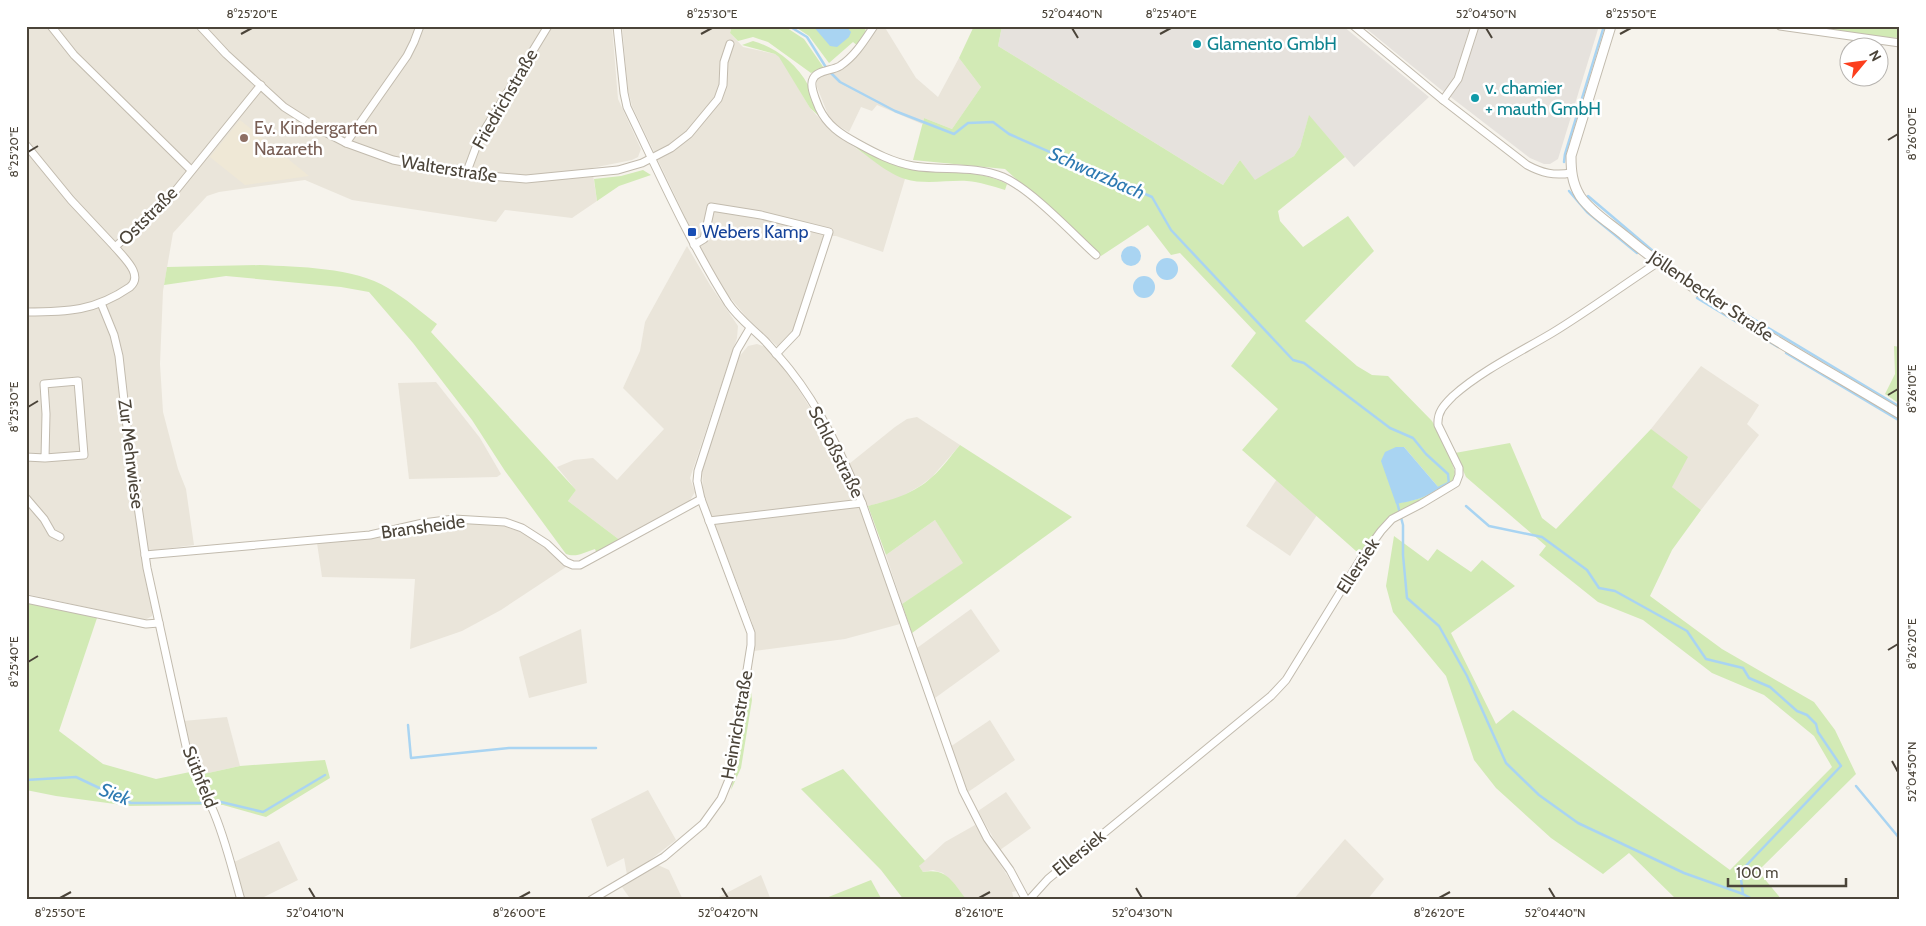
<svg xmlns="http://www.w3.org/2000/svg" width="1926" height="926" viewBox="0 0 1926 926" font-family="Cabin,sans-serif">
<rect width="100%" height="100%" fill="#f6f3ec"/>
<g fill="#eae5da">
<polygon points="26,26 612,26 618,99 641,149 638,157 632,160 592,168 597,201 572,218 505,210 496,222 352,200 305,180 219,192 207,196 173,233 163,291 160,364 163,412 178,469 186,489 194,545 141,552 152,611 152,616 145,620 26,594"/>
<polygon points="622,26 732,26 730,33 743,47 775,54 780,57 810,108 831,131 879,164 905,179 883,252 836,236 823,236 797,327 779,348 747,318 724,290 703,254 632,106 628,90"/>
<polygon points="878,26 884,26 916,78 938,97 959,58 981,87 952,129 924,118 922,124 877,105 872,111 861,107 849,132 835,124 829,117 817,87 817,80 824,74 840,70 850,62 866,44"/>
<polygon points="687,246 710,285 738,326 737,338 690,478 695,492 689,502 621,541 568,501 576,490 557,467 574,460 593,458 617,480 664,429 623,388 640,351 645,322"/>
<polygon points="757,344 763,346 772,353 789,374 825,432 843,465 860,507 900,624 845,639 754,651 755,634 752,622 703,495 702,467 738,358 748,346"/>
<polygon points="1701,366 1759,405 1747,424 1759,435 1701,510 1672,487 1651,429"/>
<polygon points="436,382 480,438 501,474 497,477 409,479 398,383"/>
<polygon points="917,417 960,445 932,477 920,486 899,498 868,506 849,464 895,427 907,419"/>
<polygon points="1277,479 1317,515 1290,556 1246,526"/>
<polygon points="935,520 964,563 902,604 886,555"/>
<polygon points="452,524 485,524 504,526 520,532 544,544 566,567 501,610 462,631 410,649 415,579 322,577 317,543 370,539 426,527"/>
<polygon points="971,609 1000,651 935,698 917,648"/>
<polygon points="581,629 587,683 529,698 519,657"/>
<polygon points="227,717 240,766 199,775 190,752 183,721"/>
<polygon points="990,720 1015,760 968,792 950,747"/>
<polygon points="648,790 676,840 637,870 627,875 624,858 607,867 591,819"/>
<polygon points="1006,792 1031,828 1000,850 978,811"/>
<polygon points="975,825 1017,891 1012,892 1014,900 967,900 943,873 933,870 923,872 919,866 945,842"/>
<polygon points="1345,839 1384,879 1367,900 1293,900"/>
<polygon points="279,841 298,880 258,900 244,900 234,862"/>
<polygon points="658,865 669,870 683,900 631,900 622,887"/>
<polygon points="761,875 771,900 713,900"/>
</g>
<g fill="#e6e2dd">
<polygon points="1002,26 1343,26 1429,97 1354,167 1309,116 1300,147 1294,156 1255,181 1240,160 1223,185 998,46"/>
<polygon points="1363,26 1599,26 1558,159 1550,164 1544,164 1530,158 1439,88"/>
</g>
<polygon fill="#efe8d6" points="240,120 309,176 245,185 210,157"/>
<g fill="#d2eab5" fill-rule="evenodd">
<polygon points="732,26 784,26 804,39 824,68 811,73 768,42 753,37 738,41 730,33"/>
<polygon points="794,26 865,26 866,35 858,46 853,42 829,63 809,36"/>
<path d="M974 26H1002L998 46 1223 185 1240 160 1255 180 1294 156 1300 147 1309 115 1345 157 1278 211 1280 221 1303 247 1348 216 1374 251 1305 321 1357 366 1372 375 1388 376 1432 421 1447 448 1455 472 1453 483 1428 499 1391 515 1361 552 1356 551 1242 450 1278 409 1231 366 1256 333 1180 253 1171 255 1148 225 1101 256 1005 169 913 160 924 118 952 129 981 87 959 58ZM1404 447 1439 488C1426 498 1412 501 1396 503Z"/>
<polygon points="1817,26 1900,26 1900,38 1879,37 1817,28"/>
<path d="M753 41C775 47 797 64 808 85 813 95 816 108 821 118L810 108 779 57 775 54 742 45Z"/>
<path d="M854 145C873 155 890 164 911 169 942 175 978 168 1007 184L1005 190C992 186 980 182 967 181 947 180 925 185 905 179 890 175 867 156 854 146Z"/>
<polygon points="643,170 651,175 619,186 597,201 594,179 621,176"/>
<path d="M260 265C298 267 354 267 388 288 405 298 421 312 437 324L431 332 576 490 568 501 621 541 597 554 595 549C585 552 576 558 566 554L505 471 472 420 413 343 369 292 341 287 226 276 164 285 167 267Z"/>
<polygon points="1894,346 1900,347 1900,404 1885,394 1895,374"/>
<polygon points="1651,429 1688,457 1672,487 1701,510 1672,550 1650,596 1722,649 1814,702 1835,730 1856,774 1758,871 1782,900 1677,900 1629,853 1603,874 1551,838 1496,788 1474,760 1446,676 1393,612 1386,586 1394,536 1428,561 1437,549 1471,572 1482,560 1515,586 1451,633 1496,724 1513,710 1730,870 1832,767 1814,736 1764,695 1712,673 1643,620 1598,602 1539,555 1546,546 1466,477 1455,453 1510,443 1542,518 1556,529"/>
<path d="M960 445 1072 517 912 633 902 604 963 563 935 520 886 555 868 506C891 500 914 494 932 477 943 468 951 455 960 445Z"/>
<polygon points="26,602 97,618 59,731 103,764 156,779 190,772 207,805 130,806 56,796 26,790"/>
<polygon points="750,683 752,700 741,768 731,790"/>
<polygon points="325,760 330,778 266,817 223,805 215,805 199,775 240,766"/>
<path d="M843 769 925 861 919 866 923 872C948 868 952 882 967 900H904L881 870 801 789Z"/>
<polygon points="871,880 882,900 821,900"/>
</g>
<g fill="#a9d4f2">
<polygon points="813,26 846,26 851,32 849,37 837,47 830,46"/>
<circle cx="1131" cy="256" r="10"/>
<circle cx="1167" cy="269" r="11"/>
<circle cx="1144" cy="287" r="11"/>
<path d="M1396 447H1404L1439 488C1426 498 1412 501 1396 504L1381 461 1385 452Z"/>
</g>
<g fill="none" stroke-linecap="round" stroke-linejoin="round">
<g stroke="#a9d4f2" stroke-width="2.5">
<polyline points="789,26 807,37 827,69 840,82 895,111 954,134 968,123 993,122 1009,134 1152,197 1171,230 1293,360 1304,363 1390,428 1413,438 1426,454 1448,474 1449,485"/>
<polyline points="1564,162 1565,154 1604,26"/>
<polyline points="1569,191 1587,212 1637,253"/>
<polyline points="1588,196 1673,268"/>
<polyline points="1700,287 1900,407"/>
<polyline points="1697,298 1778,347"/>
<polyline points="1786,353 1900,421"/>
<polyline points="1438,488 1448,483"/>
<polyline points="1397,502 1403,525 1403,555 1407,598 1439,626 1467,676 1506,763 1539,795 1578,823 1684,873 1743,894"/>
<polyline points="1466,506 1489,526 1542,537 1587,570 1599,588 1615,591 1687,631 1706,659 1743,668 1749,678 1770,687 1797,711 1807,715 1816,724 1818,732 1841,766 1740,872 1743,894 1754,900"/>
<polyline points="408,725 411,758 509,748 596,748"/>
<polyline points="26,780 76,777 131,803 205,803"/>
<polyline points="1856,786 1900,839"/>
<polyline points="214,802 221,802 263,812 325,775"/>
</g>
<defs>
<g id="minor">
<polyline points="51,26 74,55 191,170"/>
<polyline points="200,26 226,54 284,107 317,128 346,143 393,160 466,174 526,179 618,170 642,163 671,148 689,134 718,99 723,85 724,62 730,44"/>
<path d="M617 26 624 93 627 107C659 173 689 241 728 303 738 318 752 328 765 341 773 350 782 360 790 370 821 409 843 457 862 503L963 791 987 838 1010 870 1026 900"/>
<path d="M874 26C864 41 855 56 840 66 832 71 817 70 813 79 809 86 816 100 819 108 827 125 840 134 857 143 875 153 892 162 913 166 942 171 975 165 1003 177 1031 189 1072 233 1096 255"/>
<path d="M1354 26 1443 100 1527 165C1542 173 1554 176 1571 173"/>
<polyline points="1780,26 1900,43"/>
<polyline points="1443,100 1458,79 1475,26"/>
<polyline points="346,143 407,56 414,42 420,26"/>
<polyline points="26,145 71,200 115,247"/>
<polyline points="466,174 479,139 548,26"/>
<polyline points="694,245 704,239 711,207 761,215 829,232 796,333 776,354"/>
<path d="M101 303 114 335 119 356 129 445 147 568 187 751C192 772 204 788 212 808 225 837 232 869 241 900"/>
<path d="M26 312C68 312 95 311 130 287 144 275 124 258 115 247L168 200 261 85"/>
<polyline points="26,457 45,458 84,455 78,381 44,384 46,414 45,458"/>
<polyline points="26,498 44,519 52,533 60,537"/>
<polyline points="709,521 862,503"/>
<polyline points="145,555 370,535 423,523 454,519 505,522 522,528 547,544 566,562 573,565 580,565 701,499"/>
<polyline points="26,599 146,624 159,623"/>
<polyline points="591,900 664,857 703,824 721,799 730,777 751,645 751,633 701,499 697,481 698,471 737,350 750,328"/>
<path d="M1029 900 1048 879 1271 696 1286 680 1360 560 1381 531 1392 519 1421 504 1456 483 1459 475V468L1438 425C1437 412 1444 405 1453 396 1481 371 1520 352 1552 333 1588 311 1622 286 1657 263"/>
</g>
<path id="tertiary" d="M1611 26 1571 156C1571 170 1572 183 1580 196 1591 212 1611 224 1625 236 1709 306 1807 358 1900 414"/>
</defs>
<use href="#minor" stroke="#c2bbae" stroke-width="9"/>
<use href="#tertiary" stroke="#c2bbae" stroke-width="11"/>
<use href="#minor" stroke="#fff" stroke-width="7"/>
<use href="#tertiary" stroke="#fff" stroke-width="9"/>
</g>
<path fill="none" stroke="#4b4439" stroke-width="2" d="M1072 28 1078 38M1486 28 1492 38M241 34 252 28M701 34 712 28M1160 34 1171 28M1620 34 1631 28M1888 140 1898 134M28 152 38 146M1888 395 1898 389M28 407 38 401M1888 650 1898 644M28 662 38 656M1892 761 1898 772M309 888 315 898M722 888 728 898M1136 888 1142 898M1549 888 1555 898M60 898 71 892M519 898 530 892M979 898 990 892M1439 898 1450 892"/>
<g fill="#0f9aa8" stroke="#fff" stroke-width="2">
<circle cx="1197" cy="44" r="5"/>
<circle cx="1475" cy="98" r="5"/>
</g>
<circle fill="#8d6e63" stroke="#fff" stroke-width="2" cx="244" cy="138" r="5"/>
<rect fill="#1a4fb4" stroke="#fff" stroke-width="2" x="687" y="227" width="10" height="10" rx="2.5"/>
<g text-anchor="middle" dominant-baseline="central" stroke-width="5" stroke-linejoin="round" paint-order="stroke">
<g font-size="18" fill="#0d838f" stroke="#fff" text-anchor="start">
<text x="1207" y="44">Glamento GmbH</text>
<text x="1485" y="88">v. chamier<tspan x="1485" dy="21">+ mauth GmbH</tspan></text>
</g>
<g font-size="18" fill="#4b4439" stroke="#fff">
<text transform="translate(505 99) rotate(-60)">Friedrichstraße</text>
<text transform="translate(449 169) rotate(9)">Walterstraße</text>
<text transform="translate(148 216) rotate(-45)">Oststraße</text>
<text transform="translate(1711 296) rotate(34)">Jöllenbecker Straße</text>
<text transform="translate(836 452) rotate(63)">Schloßstraße</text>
<text transform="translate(131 454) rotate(83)">Zur Mehrwiese</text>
<text transform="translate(423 527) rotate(-8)">Bransheide</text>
<text transform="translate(1358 566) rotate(-57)">Ellersiek</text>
<text transform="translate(737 725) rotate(-80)">Heinrichstraße</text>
<text transform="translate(200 777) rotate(68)">Süthfeld</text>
<text transform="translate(1079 853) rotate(-39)">Ellersiek</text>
</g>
<g font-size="18" fill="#785e54" stroke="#fff" text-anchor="start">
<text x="254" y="128">Ev. Kindergarten<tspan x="254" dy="21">Nazareth</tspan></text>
</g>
<g font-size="18" fill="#164399" stroke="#fff" text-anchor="start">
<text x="702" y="232">Webers Kamp</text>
</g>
<g font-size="19" font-style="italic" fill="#2e7ab2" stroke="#fff">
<text transform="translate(1097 173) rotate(24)">Schwarzbach</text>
<text transform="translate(115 794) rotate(21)">Siek</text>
</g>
</g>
<rect width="1926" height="926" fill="none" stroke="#ffffff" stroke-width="55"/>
<g transform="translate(1864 62) rotate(61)"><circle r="24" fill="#ffffff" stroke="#b7b4b0"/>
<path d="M0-4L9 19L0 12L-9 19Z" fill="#fc3f1d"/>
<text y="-8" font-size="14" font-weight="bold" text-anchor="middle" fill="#4b4439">N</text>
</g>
<path d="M1728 878v8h118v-8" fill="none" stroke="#4b4439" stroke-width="2.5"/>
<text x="1736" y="878" font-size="15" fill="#4b4439" stroke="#ffffff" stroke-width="4" paint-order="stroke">100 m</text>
<rect x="28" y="28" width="1870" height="870" fill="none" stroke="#4b4439" stroke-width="2"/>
<g font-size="12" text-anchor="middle" fill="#4b4439">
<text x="252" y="18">8°25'20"E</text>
<text x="712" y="18">8°25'30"E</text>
<text x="1072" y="18">52°04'40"N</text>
<text x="1171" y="18">8°25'40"E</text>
<text x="1486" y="18">52°04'50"N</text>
<text x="1631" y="18">8°25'50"E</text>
<text transform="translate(1912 134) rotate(-90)" y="4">8°26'00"E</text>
<text transform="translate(14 152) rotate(-90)" y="4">8°25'20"E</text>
<text transform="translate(1912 389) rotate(-90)" y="4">8°26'10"E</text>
<text transform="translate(14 407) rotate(-90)" y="4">8°25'30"E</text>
<text transform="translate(1912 644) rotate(-90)" y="4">8°26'20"E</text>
<text transform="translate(14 662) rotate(-90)" y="4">8°25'40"E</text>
<text transform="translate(1912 772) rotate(-90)" y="4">52°04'50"N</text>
<text x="60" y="917">8°25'50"E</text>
<text x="315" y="917">52°04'10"N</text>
<text x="519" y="917">8°26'00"E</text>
<text x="728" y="917">52°04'20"N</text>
<text x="979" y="917">8°26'10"E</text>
<text x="1142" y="917">52°04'30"N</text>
<text x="1439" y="917">8°26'20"E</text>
<text x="1555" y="917">52°04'40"N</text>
</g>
</svg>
